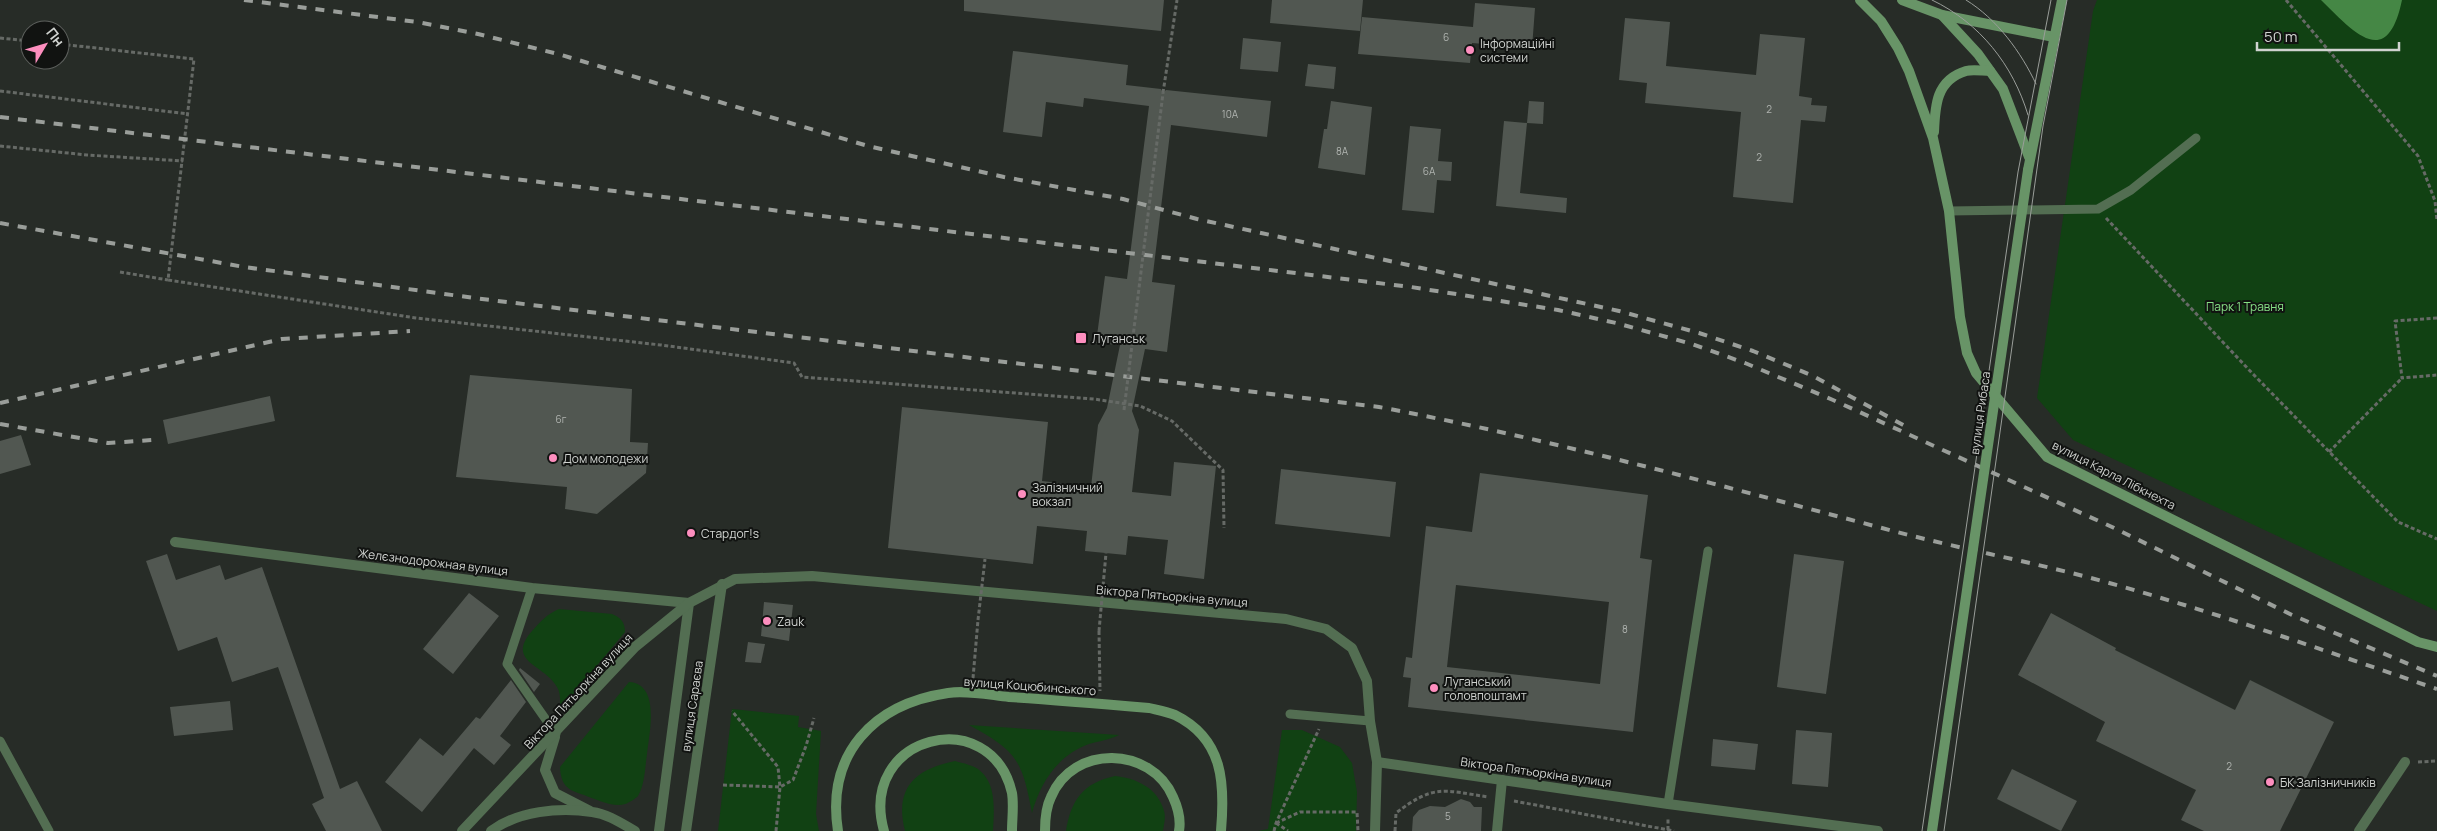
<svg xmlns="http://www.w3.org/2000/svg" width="2437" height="831" viewBox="0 0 2437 831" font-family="Manrope,sans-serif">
<rect width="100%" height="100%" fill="#272c27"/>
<g fill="#114113">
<polygon points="2097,0 2437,0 2437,611 2073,440 2037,398 2093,11"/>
<path d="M559 609 612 614C621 618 625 622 625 632L560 710C560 703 561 693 557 687 545 665 505 662 532 631 541 621 547 614 559 609Z"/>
<path d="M629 682C661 684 649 734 647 754 645 767 645 784 638 796 636 798 629 803 625 804 614 808 595 799 584 795 567 790 561 785 560 767Z"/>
<polygon points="732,709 799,716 798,727 821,731 816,814 819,831 718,831"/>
<path d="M969 725 1119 735C1109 740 1099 741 1089 744 1058 755 1040 783 1032 813 1022 760 1017 751 969 725Z"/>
<polygon points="1282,730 1302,730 1340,747 1352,763 1357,792 1356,831 1258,831 1268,829"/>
<path d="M955 761C962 763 972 765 978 769 997 783 994 810 993 831H905C894 788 915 769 955 761Z"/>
<path d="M1115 776C1136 778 1158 788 1164 811 1166 816 1164 825 1163 831H1066C1071 800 1083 783 1115 776Z"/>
</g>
<path fill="#458745" d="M2321 0H2402C2387 72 2353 31 2321 0Z"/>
<g fill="#515751" fill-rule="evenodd">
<polygon points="964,0 1164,0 1161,31 964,11"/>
<polygon points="1272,0 1363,0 1360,31 1270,23"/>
<polygon points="1475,3 1535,8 1532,48 1472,43 1470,63 1358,54 1362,17 1473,27"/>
<polygon points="1625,18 1670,22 1666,66 1756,75 1760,34 1805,38 1799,96 1812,98 1811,105 1827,106 1825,122 1801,120 1793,203 1733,197 1741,112 1645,103 1647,83 1619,80"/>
<polygon points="1243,38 1281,42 1278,72 1240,69"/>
<polygon points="1013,51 1128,65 1126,85 1161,89 1163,93 1166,90 1271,101 1267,137 1171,125 1152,282 1175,285 1167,352 1145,349 1132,411 1139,430 1132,492 1171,496 1174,462 1216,466 1204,579 1164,574 1168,540 1128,536 1126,555 1085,551 1087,531 1037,526 1033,564 888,548 902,407 1048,422 1042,481 1091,487 1098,425 1107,408 1120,345 1096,343 1105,276 1127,279 1149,106 1084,98 1083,107 1046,102 1042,137 1003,132"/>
<polygon points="1308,64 1336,67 1334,89 1305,86"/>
<polygon points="1331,101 1372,107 1365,175 1318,168 1324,129 1327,129"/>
<polygon points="1529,101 1544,102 1543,124 1527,123"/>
<polygon points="1504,121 1527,123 1520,193 1567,198 1566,213 1496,206"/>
<polygon points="1410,126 1441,129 1438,161 1452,162 1451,181 1437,180 1434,213 1402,210"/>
<polygon points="470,375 632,389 630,442 648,443 646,473 597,514 565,509 567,487 456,477"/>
<polygon points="270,396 275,421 168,444 163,420"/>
<polygon points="21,435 31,465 0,474 0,441"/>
<polygon points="1281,469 1396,482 1390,537 1275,524"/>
<path d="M1480 473 1648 495 1640 558 1652 560 1633 732 1408 707 1411 678 1403 677 1406 657 1412 658 1426 526 1472 532ZM1456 585 1609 602 1600 684 1447 667Z"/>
<polygon points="167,554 176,580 220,565 225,580 262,567 340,789 357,781 382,831 326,831 312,804 324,798 278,667 232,682 217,637 178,651 146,561"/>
<polygon points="1794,554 1844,561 1826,694 1777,687"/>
<polygon points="469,593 499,616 453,674 423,649"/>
<polygon points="764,602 793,605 789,641 761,636"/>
<polygon points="2051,613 2116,648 2115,650 2235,710 2250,680 2334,722 2280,831 2204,831 2181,820 2196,790 2096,741 2105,722 2018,675"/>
<polygon points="748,642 765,644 761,663 745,662"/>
<polygon points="520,668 540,684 534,692 519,670"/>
<polygon points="511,680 526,702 500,736 511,745 494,765 474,748 422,812 385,782 420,738 443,756 476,717 480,719"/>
<polygon points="230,701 233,730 174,736 170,707"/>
<polygon points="1796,730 1832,733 1828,787 1792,784"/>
<polygon points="1713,739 1758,744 1755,770 1711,766"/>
<polygon points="2012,769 2077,801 2061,831 1997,799"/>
<polygon points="1461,799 1470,802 1474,807 1482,807 1481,831 1412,831 1413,817 1419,810 1430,806 1445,807"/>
</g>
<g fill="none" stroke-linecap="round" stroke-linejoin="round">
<g stroke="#666a66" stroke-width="3" stroke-dasharray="4 2.5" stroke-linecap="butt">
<polyline points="2286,0 2418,156 2435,201 2437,221"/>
<polyline points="0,38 30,41"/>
<polyline points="60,44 194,59 168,280 416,318 661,345 794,363 802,377 1094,399 1140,406 1172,421 1223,470 1224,528"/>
<polyline points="0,91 188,114"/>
<polyline points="1163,93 1177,0"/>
<polyline points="0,146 87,155 183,161"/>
<polyline points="2106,218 2252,373 2398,522 2437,539"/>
<polyline points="120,272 168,280"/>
<polyline points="2437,318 2395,321 2402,378 2437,375"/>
<polyline points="2329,452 2402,378"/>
<polyline points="1099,631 1100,691"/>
<polyline points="973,678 978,620"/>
<polyline points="2418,762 2437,761"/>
<polyline points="723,785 780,787 778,767 732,711"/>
<polyline points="1514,801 1674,831"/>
<polyline points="1276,823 1300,812 1357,812 1358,831"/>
<polyline points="1276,823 1288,831"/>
<polyline points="1668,830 1668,817"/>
<polyline points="776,831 780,787 793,780 806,746 814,718"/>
<polyline points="1274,831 1276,823 1319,729"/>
<path d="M1395 831 1396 813C1434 784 1443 790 1488 797"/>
</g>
<g stroke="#536e52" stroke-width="9">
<polyline points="1949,211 2098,209 2131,190 2196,138"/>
<polyline points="532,588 507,664 556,734"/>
<polyline points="1290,714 1370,721"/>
<polyline points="0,741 49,831"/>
<polyline points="1668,804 1708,551"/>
</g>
<g stroke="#536e52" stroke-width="10">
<polyline points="175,542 532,588 689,603 659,831"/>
<polyline points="555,737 545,770 555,793 590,811"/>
<polyline points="1377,762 1668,804 1878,831"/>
<polyline points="462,831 635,647 689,603 735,579 812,576 1286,619 1326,629 1352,648 1367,681 1370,721 1377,762 1375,831"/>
<path d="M491 831C518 811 559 807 592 812 608 814 621 823 635 831"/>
<polyline points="686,831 722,584"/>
<polyline points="1497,831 1502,780"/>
<polyline points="2359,831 2405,762"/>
</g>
<g stroke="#689467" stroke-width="10">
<polyline points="1860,0 1881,21 1898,48 1909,71 1933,138 1949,211 1960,317 1967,353 1976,373 2047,457 2418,642 2437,647"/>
<polyline points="1902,0 1942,15 2054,37"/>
<polyline points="1942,15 1978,54 2003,89 2029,157"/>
<path d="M1934 132C1935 106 1936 80 1966 71 1973 69 1983 71 1990 71"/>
<polyline points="2028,170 2062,0"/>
<path d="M838 831C826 754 873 704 948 693 967 690 990 695 1009 697 1055 700 1102 704 1149 708 1157 710 1167 712 1175 715 1224 739 1225 784 1221 831"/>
<path d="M884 831C857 735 991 702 1012 793 1014 805 1012 819 1012 831"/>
<path d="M1045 831C1045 820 1046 807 1051 797 1073 744 1151 746 1173 797 1178 808 1181 820 1179 831"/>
</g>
<g stroke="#9a9e9a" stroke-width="1">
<path d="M1932 0C1980 23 2013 65 2028 115"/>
<path d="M1966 0C1997 19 2021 52 2036 84"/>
<polyline points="1922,831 2018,172 2051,0"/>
<polyline points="1944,831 2043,126 2067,0"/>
</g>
<g stroke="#9a9e9a" stroke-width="4" stroke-dasharray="9 9" stroke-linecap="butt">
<polyline points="244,0 417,22 478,34 558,54 868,146 1004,177 1123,199 1197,219 1619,311 1699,333 1753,351 1811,375 1907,427"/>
<polyline points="0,117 1411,287 1558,310 1616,323 1692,344 1745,363 1833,400 2112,527 2292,615 2437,676"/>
<path d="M0 223 244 267 482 299 1379 407C1549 439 1715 484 1882 528 1955 548 2029 561 2102 581 2215 612 2326 651 2437 689"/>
<polyline points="0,403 282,339 410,331"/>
<polyline points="0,424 108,443 153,440"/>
</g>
<g stroke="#666a66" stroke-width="3" stroke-dasharray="4 2.5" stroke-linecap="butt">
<polyline points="1124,410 1163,93"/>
<polyline points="978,620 985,559"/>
<polyline points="1099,631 1106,553"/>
</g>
<polyline stroke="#689467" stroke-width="10" points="1932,831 2028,170"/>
</g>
<g fill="#fd8ebe" stroke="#111311" stroke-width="2">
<circle cx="1470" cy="50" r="5"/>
<rect x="1075" y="332" width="12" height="12" rx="2.5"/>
<circle cx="553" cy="458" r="5"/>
<circle cx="1022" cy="494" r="5"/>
<circle cx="691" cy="533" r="5"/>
<circle cx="767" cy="621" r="5"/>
<circle cx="1434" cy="688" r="5"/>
<circle cx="2270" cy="782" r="5"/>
</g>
<g text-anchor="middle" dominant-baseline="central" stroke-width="4" stroke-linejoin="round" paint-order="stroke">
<g font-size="10" fill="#b0b4b0">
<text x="1446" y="37">6</text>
<text x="1769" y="109">2</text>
<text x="1230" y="114">10А</text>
<text x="1342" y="151">8А</text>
<text x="1759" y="157">2</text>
<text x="1429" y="171">6А</text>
<text x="561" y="419">6г</text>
<text x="1625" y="629">8</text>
<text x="2229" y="766">2</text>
<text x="1448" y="816">5</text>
</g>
<g font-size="12" fill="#d0d3d0" stroke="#111311" text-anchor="start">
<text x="1480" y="43">Інформаційні<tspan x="1480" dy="14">системи</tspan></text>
<text x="1092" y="338">Луганськ</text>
<text x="563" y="458">Дом молодежи</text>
<text x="1032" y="487">Залізничний<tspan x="1032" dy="14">вокзал</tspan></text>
<text x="701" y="533">Стардог!s</text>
<text x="777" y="621">Zauk</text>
<text x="1444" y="681">Луганський<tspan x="1444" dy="14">головпоштамт</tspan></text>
<text x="2280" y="782">БК Залізничників</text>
</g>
<g font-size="12" fill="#86df85" stroke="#111311">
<text x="2245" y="306">Парк 1 Травня</text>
</g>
<g font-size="12" fill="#d0d3d0" stroke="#111311">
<text transform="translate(1980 413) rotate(-82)">вулиця Рибаса</text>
<text transform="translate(2114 475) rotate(27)">вулиця Карла Лібкнехта</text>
<text transform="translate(433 562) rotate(7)">Желєзнодорожная вулиця</text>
<text transform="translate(1172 596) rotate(5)">Віктора Пятьоркіна вулиця</text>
<text transform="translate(1030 686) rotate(4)">вулиця Коцюбинського</text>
<text transform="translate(578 691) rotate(-47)">Віктора Пятьоркіна вулиця</text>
<text transform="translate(692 706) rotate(-82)">вулиця Сараєва</text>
<text transform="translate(1536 772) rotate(8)">Віктора Пятьоркіна вулиця</text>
</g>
</g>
<g transform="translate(45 45) rotate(52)"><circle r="24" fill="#111311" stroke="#5d605d"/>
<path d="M0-4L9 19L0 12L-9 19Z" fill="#fd8ebe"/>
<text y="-8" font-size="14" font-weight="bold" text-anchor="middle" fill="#d0d3d0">Пн</text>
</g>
<path d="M2257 42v8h142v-8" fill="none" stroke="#d0d3d0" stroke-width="2.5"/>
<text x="2264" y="42" font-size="15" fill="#d0d3d0" stroke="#111311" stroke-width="4" paint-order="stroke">50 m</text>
</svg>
